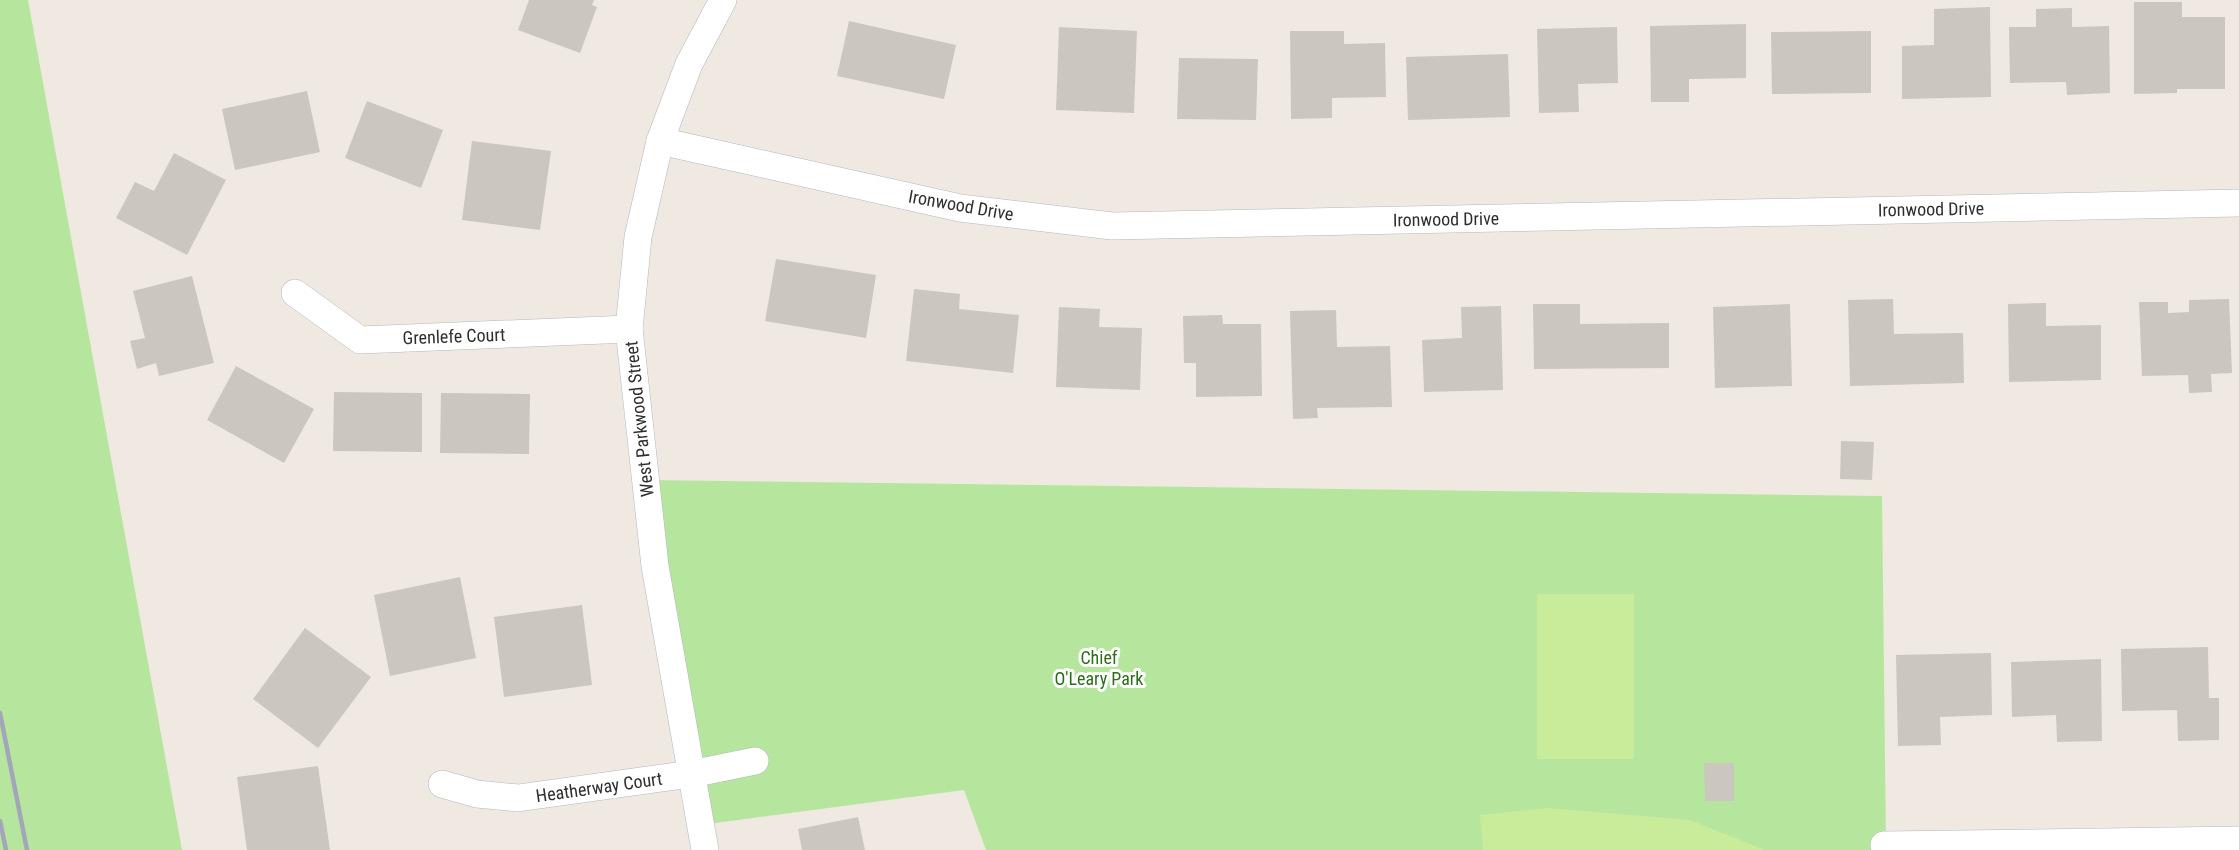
<svg xmlns="http://www.w3.org/2000/svg" width="2239" height="850" viewBox="0 0 2239 850" font-family="'Roboto Condensed',sans-serif">
<rect width="100%" height="100%" fill="#efe9e1"/>
<g fill="#b6e59e">
<polygon points="0,0 28,0 182,850 0,850"/>
<polygon points="646,480 1882,496 1886,850 986,850 964,790 700,825"/>
</g>
<g fill="#c9ec9a">
<rect x="1537" y="594" width="97" height="165"/>
<polygon points="1547,808 1690,820 1765,850 1483,850 1480,815"/>
</g>
<g fill="#cbc7bf">
<polygon points="529,0 594,0 592,5 597,7 580,53 518,30"/>
<polygon points="2134,2 2182,2 2182,17 2225,17 2225,89 2177,89 2177,93 2134,94"/>
<polygon points="1990,7 1991,97 1902,99 1902,46 1934,45 1934,9"/>
<polygon points="2072,8 2072,27 2109,26 2110,93 2067,95 2066,82 2010,83 2009,27 2036,27 2036,9"/>
<polygon points="849,21 956,45 944,99 837,76"/>
<polygon points="1746,24 1746,78 1689,79 1689,102 1651,102 1650,26"/>
<polygon points="1059,27 1137,31 1134,113 1056,110"/>
<polygon points="1617,27 1618,83 1578,84 1579,112 1539,113 1537,29"/>
<polygon points="1290,31 1344,31 1344,44 1385,43 1386,97 1332,98 1332,118 1291,119"/>
<polygon points="1871,31 1871,93 1772,94 1771,32"/>
<polygon points="1508,54 1510,117 1408,120 1406,57"/>
<polygon points="1179,58 1258,59 1256,120 1177,119"/>
<polygon points="307,91 320,152 235,170 222,109"/>
<polygon points="367,101 443,130 421,188 345,158"/>
<polygon points="472,141 551,151 540,230 462,220"/>
<polygon points="174,153 226,180 187,255 116,218 135,182 154,191"/>
<polygon points="776,259 876,275 866,338 765,321"/>
<polygon points="192,276 214,363 159,376 156,363 137,369 130,341 145,338 133,291"/>
<polygon points="914,289 960,294 959,309 1019,315 1013,373 906,361"/>
<polygon points="1893,299 1894,334 1963,333 1964,383 1850,386 1848,300"/>
<polygon points="2229,299 2232,373 2211,374 2212,392 2189,393 2188,375 2142,376 2139,302 2168,302 2168,313 2189,312 2189,300"/>
<polygon points="2046,303 2046,326 2101,325 2101,380 2009,382 2008,304"/>
<polygon points="1533,304 1580,304 1580,324 1669,323 1669,368 1534,369"/>
<polygon points="1790,304 1792,386 1715,388 1713,307"/>
<polygon points="1501,306 1503,390 1424,392 1422,340 1462,338 1461,307"/>
<polygon points="1059,307 1100,309 1099,327 1142,328 1140,390 1056,387"/>
<polygon points="1336,310 1337,347 1390,346 1392,407 1317,408 1318,418 1293,419 1290,311"/>
<polygon points="1222,315 1223,324 1261,324 1262,396 1196,397 1196,363 1184,363 1183,316"/>
<polygon points="236,366 314,409 284,463 207,420"/>
<polygon points="334,392 422,393 422,452 333,451"/>
<polygon points="441,393 530,394 529,454 440,453"/>
<polygon points="1841,441 1874,442 1872,480 1840,479"/>
<polygon points="460,577 476,658 390,676 374,595"/>
<polygon points="582,605 592,685 504,697 494,617"/>
<polygon points="305,628 371,677 318,748 253,699"/>
<polygon points="2208,647 2209,698 2219,698 2219,740 2178,741 2177,710 2122,711 2121,649"/>
<polygon points="1991,653 1992,715 1940,717 1941,745 1898,746 1896,655"/>
<polygon points="2101,659 2102,741 2057,742 2056,715 2012,717 2011,662"/>
<polygon points="1704,763 1734,763 1734,801 1705,801"/>
<polygon points="318,766 330,850 247,850 237,777"/>
<polygon points="858,817 865,850 802,850 798,829"/>
</g>
<g fill="none" stroke-linecap="round" stroke-linejoin="round">
<defs>
<g id="street">
<polyline points="660,141 960,208 1112,226 2239,203"/>
<polyline points="295,293 360,340 629,329"/>
<polyline points="442,784 477,794 518,798 691,774 755,761"/>
<polyline points="1884,845 2239,840"/>
<polyline points="705,850 655,566 629,329 638,237 660,141 689,64 723,0"/>
</g>
</defs>
<use href="#street" stroke="#b4b7c1" stroke-width="28"/>
<use href="#street" stroke="#fff" stroke-width="27"/>
<g stroke="#a3a6b8" stroke-width="4.5">
<polyline points="0,713 27,850"/>
<polyline points="0,821 6,850"/>
</g>
</g>
<g text-anchor="middle" dominant-baseline="central" stroke-width="6" stroke-linejoin="round" paint-order="stroke">
<g font-size="18" fill="#2e2e2e" stroke="#fff">
<text transform="translate(961 205) rotate(10)">Ironwood Drive</text>
<text transform="translate(1931 209) rotate(-1)">Ironwood Drive</text>
<text transform="translate(1446 219) rotate(-1)">Ironwood Drive</text>
<text transform="translate(454 336) rotate(-2)">Grenlefe Court</text>
<text transform="translate(639 419) rotate(-96)">West Parkwood Street</text>
<text transform="translate(599 787) rotate(-8)">Heatherway Court</text>
</g>
<g font-size="18" fill="#2c6e1b" stroke="#fff">
<text x="1099" y="657">Chief<tspan x="1099" dy="21">O'Leary Park</tspan></text>
</g>
</g>
</svg>
